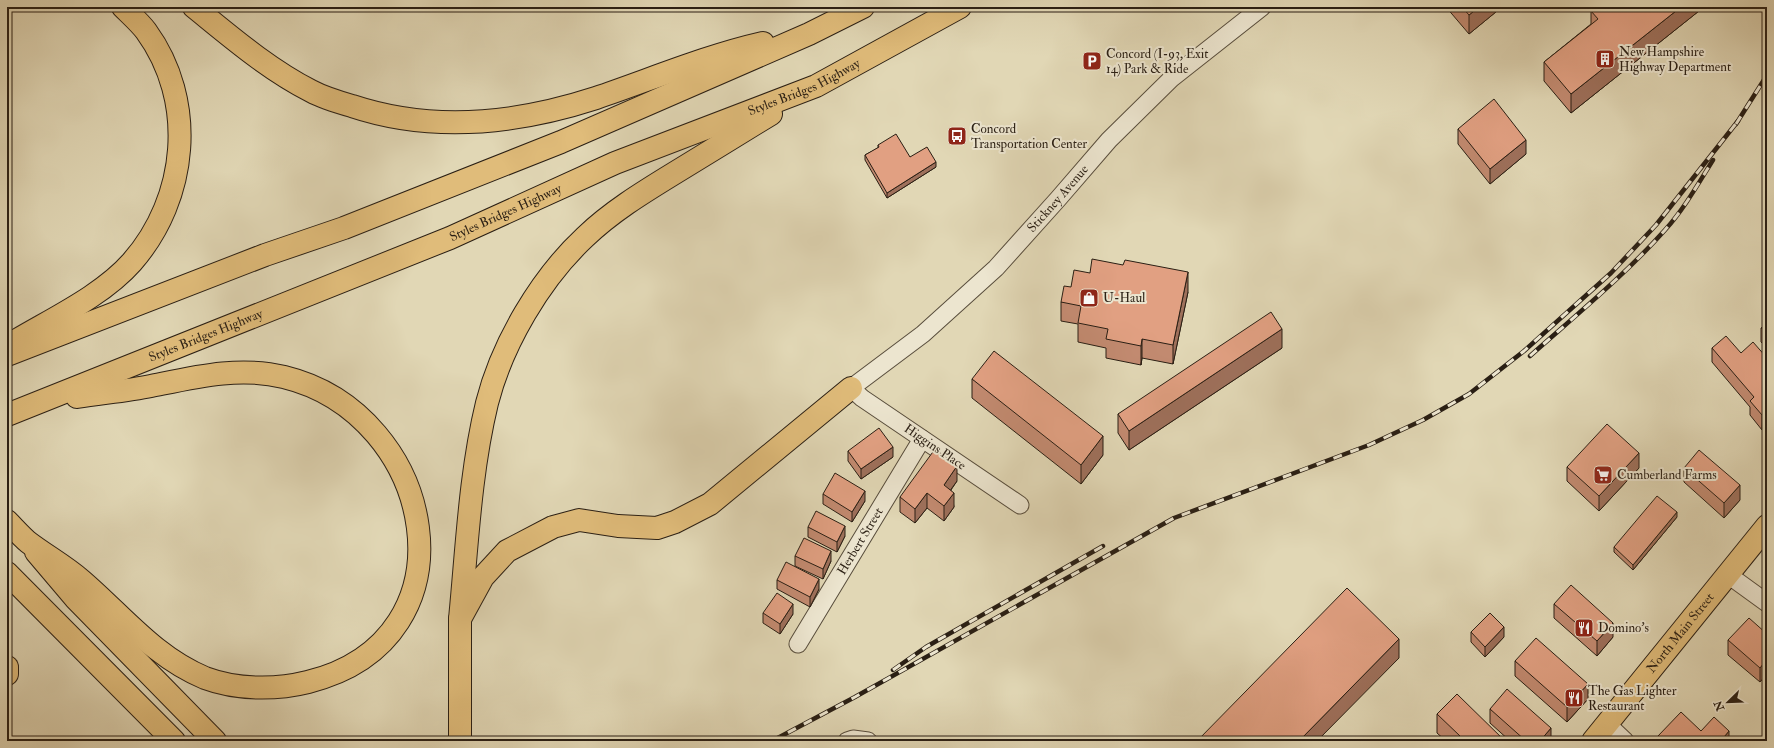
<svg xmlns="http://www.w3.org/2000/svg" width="1774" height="748" viewBox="0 0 1774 748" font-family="'IM FELL Double Pica',serif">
<rect width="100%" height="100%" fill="#e1d7b5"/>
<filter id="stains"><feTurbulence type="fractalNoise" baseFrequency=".005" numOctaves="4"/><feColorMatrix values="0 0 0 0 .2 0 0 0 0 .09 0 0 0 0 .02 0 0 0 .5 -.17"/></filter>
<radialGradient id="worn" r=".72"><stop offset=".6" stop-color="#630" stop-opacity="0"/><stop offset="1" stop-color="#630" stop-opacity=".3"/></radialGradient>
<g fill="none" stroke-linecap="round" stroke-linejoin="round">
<defs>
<g id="minor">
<path id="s1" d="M1020 505 862 398 851 388 923 334 996 268 1058 199 1109 140 1172 78 1262 7"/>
<polyline points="1727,574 1767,603"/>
<path id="s2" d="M798 644 922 439"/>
<polyline points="1607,724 1625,741"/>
<polyline points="847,741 853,739 868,741"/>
</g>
<g id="major">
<polyline points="36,552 75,598 215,741"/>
<polyline points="7,573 174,741"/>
<polyline points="460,741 460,619 483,577 507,551 553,527 579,520 618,526 657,528 675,522 710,504 851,388"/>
<path id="s3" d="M1593 741 1767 526"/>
</g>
<g id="highway">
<path d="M194 7C231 37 268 69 311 91 324 98 338 102 352 106 433 133 516 124 596 98 652 79 706 56 763 43"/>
<path d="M17 340C54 318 103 295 132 262 188 198 197 101 146 31 140 23 131 15 123 7"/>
<polyline points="7,355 265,255 344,228 561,142 809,34 863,7"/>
<path id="s4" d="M7 415 450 238 615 163 816 86 960 7"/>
<path d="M7 521C14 528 21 536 28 542 45 555 65 566 81 580 122 615 154 657 205 678 237 690 276 690 308 682 481 639 436 414 284 377 239 366 195 377 151 386 127 391 102 393 77 397"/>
<path d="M460 619C467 547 470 473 487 403 502 344 540 279 585 237 611 212 642 193 673 174 706 154 738 134 771 114"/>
<polyline points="7,667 7,674"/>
</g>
</defs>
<use href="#minor" stroke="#584d3c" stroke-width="19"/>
<use href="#major" stroke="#2a1f14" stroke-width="24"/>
<use href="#highway" stroke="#2a1f14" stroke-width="24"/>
<use href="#minor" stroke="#ece5cf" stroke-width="17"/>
<use href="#major" stroke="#e0bc7a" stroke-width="22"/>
<use href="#highway" stroke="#e0bc7a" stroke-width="22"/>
<defs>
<g id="rail">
<polyline points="1736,124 1767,75"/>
<path d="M1530 356C1575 316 1624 276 1665 230 1684 209 1698 184 1713 160"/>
<polyline points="893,670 926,647 1103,546"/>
<polyline points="772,741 855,697 1174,518 1369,445 1423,420 1469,394 1524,351 1611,273 1656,225 1738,121"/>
</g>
</defs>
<use href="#rail" stroke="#2a1f14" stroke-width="4.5"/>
<use href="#rail" stroke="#ece5cf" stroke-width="3" stroke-dasharray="9" stroke-linecap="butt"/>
</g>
<g fill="#c28a70" stroke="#2a1f14">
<polygon points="1446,7 1502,7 1469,34"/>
<polygon points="1704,7 1571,113 1544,81 1544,62 1591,24 1591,11"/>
<polygon points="1458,129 1526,154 1490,184 1458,144"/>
<polygon points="878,145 910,157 936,167 887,198 865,160 865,155 878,148"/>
<polygon points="1188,292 1173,364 1142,358 1141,365 1106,358 1106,348 1078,342 1078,324 1061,321 1061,302"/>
<polygon points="1767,322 1767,348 1761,342 1761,328"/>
<polygon points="1282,348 1129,450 1118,433 1118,414"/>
<polygon points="1712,348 1741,353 1767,358 1762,430 1750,415 1750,407 1712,362"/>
<polygon points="972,379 1103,455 1081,484 972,398"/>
<polygon points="848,451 893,457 861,479 848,461"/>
<polygon points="1567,467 1639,468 1599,511 1567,481"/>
<polygon points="1684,468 1740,500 1724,518 1684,482"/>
<polygon points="957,481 951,490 954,507 944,521 927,508 915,523 900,512 900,497"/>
<polygon points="823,494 865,501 852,522 823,504"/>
<polygon points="1677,517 1633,570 1614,552 1614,547"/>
<polygon points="808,527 845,536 837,552 808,537"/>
<polygon points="795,556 831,561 823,579 795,566"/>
<polygon points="777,580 819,589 810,607 777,589"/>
<polygon points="1554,604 1613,637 1597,656 1554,618"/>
<polygon points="763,613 793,614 780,634 763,623"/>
<polygon points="1471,632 1504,637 1485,657 1471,642"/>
<polygon points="1767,634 1767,674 1760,682 1728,655 1728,640"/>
<polygon points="1515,661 1588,699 1567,722 1515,676"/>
<polygon points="1490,709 1551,741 1510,741 1490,723"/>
<polygon points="1437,714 1505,741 1446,741 1437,733"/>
<polygon points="1701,731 1729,741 1658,741 1658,736"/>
</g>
<g fill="#9e705b" stroke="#2a1f14">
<polygon points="1479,7 1502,7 1469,34 1469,15"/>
<polygon points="1681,7 1704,7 1571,113 1571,94"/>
<polygon points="1526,140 1526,154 1490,184 1490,169"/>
<polygon points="936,162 936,167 887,198 887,193"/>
<polygon points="1188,272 1188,292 1173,364 1173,345"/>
<polygon points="1282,329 1282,348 1129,450 1129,431"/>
<polygon points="1142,339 1142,358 1141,365 1141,346"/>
<polygon points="1767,411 1767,426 1762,430 1762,415"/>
<polygon points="1103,436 1103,455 1081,484 1081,465"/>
<polygon points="893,447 893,457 861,479 861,469"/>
<polygon points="1639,453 1639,468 1599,511 1599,496"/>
<polygon points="957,466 957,481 944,499 944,485"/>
<polygon points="1740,485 1740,500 1724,518 1724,503"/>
<polygon points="865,491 865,501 852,522 852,512"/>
<polygon points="927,493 927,508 915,523 915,509"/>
<polygon points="954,493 954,507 944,521 944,506"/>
<polygon points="1677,512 1677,517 1633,570 1633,565"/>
<polygon points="845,526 845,536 837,552 837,542"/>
<polygon points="831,551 831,561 823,579 823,569"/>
<polygon points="819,579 819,589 810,607 810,597"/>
<polygon points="793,604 793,614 780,634 780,624"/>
<polygon points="1613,623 1613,637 1597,656 1597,641"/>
<polygon points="1504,627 1504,637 1485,657 1485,647"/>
<polygon points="1399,639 1399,658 1317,741 1299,741"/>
<polygon points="1767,659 1767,674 1760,682 1760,668"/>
<polygon points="1588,684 1588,699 1567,722 1567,707"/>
<polygon points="1551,728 1551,741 1540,741"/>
<polygon points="1729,731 1729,741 1724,741 1724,737"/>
</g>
<g fill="#e1a082" stroke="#2a1f14">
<polygon points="1462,7 1479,7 1469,15"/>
<polygon points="1596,7 1681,7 1571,94 1544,62 1598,19 1591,11"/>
<polygon points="1494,99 1526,140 1490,169 1458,129"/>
<polygon points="896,134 910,157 927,147 936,162 887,193 865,155 879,147 878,145"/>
<polygon points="1092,259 1123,265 1125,260 1188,272 1173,345 1142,339 1141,346 1106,339 1108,329 1078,323 1081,306 1061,302 1064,286 1071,287 1074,270 1090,273"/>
<polygon points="1271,312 1282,329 1129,431 1118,414"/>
<polygon points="1767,322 1767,333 1761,328"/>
<polygon points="1726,336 1741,353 1753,342 1767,358 1767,411 1762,415 1750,401 1754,397 1712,348"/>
<polygon points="994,351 1103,436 1081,465 972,379"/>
<polygon points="1607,424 1639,453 1599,496 1567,467"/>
<polygon points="879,428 893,447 861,469 848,451"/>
<polygon points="935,449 957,466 944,485 954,493 944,506 927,493 915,509 900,497"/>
<polygon points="1699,450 1740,485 1724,503 1684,468"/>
<polygon points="835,473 865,491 852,512 823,494"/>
<polygon points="1657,496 1677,512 1633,565 1614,547"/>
<polygon points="816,511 845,526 837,542 808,527"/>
<polygon points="804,538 831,551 823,569 795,556"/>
<polygon points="786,562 819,579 810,597 777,580"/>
<polygon points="1571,585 1613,623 1597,641 1554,604"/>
<polygon points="1347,588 1399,639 1299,741 1197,741"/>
<polygon points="777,593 793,604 780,624 763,613"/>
<polygon points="1490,613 1504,627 1485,647 1471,632"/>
<polygon points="1749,618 1767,634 1767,659 1760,668 1728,640"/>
<polygon points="1536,638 1588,684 1567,707 1515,661"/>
<polygon points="1507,689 1551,728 1540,741 1526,741 1490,709"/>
<polygon points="1457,694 1505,741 1456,741 1460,736 1437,714"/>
<polygon points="1681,712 1701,731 1714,717 1729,731 1724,737 1728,741 1663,741 1658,736"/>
</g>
<defs>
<symbol id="building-square" viewBox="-11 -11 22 22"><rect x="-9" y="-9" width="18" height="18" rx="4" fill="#8f2418" stroke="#ece5cf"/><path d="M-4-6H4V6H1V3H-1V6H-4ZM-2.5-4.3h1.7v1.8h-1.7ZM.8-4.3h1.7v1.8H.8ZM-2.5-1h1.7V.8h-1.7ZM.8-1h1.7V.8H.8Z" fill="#fff"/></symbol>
<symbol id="parking-square" viewBox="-11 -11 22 22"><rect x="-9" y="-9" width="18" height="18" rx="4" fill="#8f2418" stroke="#ece5cf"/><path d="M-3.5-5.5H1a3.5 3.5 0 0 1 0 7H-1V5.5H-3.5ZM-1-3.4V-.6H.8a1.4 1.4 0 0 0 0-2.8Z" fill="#fff"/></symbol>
<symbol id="bus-square" viewBox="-11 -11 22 22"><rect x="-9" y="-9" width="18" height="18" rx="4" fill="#8f2418" stroke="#ece5cf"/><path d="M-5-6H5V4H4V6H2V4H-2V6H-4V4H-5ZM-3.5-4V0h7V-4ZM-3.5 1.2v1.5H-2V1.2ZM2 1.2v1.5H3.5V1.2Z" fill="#fff"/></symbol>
<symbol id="shop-square" viewBox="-11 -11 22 22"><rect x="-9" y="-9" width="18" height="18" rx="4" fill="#8f2418" stroke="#ece5cf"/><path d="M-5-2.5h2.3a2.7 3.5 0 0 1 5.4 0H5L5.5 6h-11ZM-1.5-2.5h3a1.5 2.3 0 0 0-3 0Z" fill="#fff"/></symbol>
<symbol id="supermarket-square" viewBox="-11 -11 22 22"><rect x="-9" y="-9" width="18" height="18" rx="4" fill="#8f2418" stroke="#ece5cf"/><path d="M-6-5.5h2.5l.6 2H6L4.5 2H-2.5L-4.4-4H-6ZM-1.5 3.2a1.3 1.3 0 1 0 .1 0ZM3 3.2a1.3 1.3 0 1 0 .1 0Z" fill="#fff"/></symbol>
<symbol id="restaurant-square" viewBox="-11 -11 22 22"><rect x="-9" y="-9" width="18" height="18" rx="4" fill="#8f2418" stroke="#ece5cf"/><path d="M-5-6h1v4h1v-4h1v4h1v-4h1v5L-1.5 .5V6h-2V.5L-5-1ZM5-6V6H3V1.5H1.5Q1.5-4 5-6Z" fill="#fff"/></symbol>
</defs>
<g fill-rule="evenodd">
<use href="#building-square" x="1594" y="48" width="22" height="22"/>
<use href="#parking-square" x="1081" y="50" width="22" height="22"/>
<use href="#bus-square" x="946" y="125" width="22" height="22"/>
<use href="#shop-square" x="1078" y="287" width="22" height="22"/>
<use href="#supermarket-square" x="1592" y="464" width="22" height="22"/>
<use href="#restaurant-square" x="1573" y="617" width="22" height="22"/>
<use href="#restaurant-square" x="1563" y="687" width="22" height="22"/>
</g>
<g text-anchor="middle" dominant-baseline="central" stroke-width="4" stroke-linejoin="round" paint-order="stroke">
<g font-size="13" fill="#2a1f14" stroke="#ece5cf" text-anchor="start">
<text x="1619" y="52">New Hampshire<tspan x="1619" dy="15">Highway Department</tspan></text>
<text x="1106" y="54">Concord (I-93, Exit<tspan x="1106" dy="15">14) Park &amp; Ride</tspan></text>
<text x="971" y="129">Concord<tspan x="971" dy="15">Transportation Center</tspan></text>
<text x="1103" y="298">U-Haul</text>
<text x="1617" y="475">Cumberland Farms</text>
<text x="1598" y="628">Domino's</text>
<text x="1588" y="691">The Gas Lighter<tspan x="1588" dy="15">Restaurant</tspan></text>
</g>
<g font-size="13" fill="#2a1f14" stroke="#ece5cf">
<text stroke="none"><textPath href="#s4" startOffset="862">Styles Bridges Highway</textPath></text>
<text stroke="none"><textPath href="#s1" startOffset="487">Stickney Avenue</textPath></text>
<text stroke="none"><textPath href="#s4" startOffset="538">Styles Bridges Highway</textPath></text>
<text stroke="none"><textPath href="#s4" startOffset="214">Styles Bridges Highway</textPath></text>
<text transform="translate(935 447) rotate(34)">Higgins Place</text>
<text stroke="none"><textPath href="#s2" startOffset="120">Herbert Street</textPath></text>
<text stroke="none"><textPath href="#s3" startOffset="139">North Main Street</textPath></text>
</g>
</g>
<rect width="1774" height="748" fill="none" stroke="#e1d7b5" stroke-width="24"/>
<rect x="8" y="8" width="1758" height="732" fill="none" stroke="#2a1f14" stroke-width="2"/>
<rect x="12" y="12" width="1750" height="724" fill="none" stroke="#2a1f14"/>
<g transform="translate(1728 702) rotate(247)" stroke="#ece5cf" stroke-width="3" paint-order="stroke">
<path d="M0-3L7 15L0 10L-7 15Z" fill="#2a1f14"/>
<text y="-6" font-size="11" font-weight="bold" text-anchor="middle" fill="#2a1f14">N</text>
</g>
<rect width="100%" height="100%" filter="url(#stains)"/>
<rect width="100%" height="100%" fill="url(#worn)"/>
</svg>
